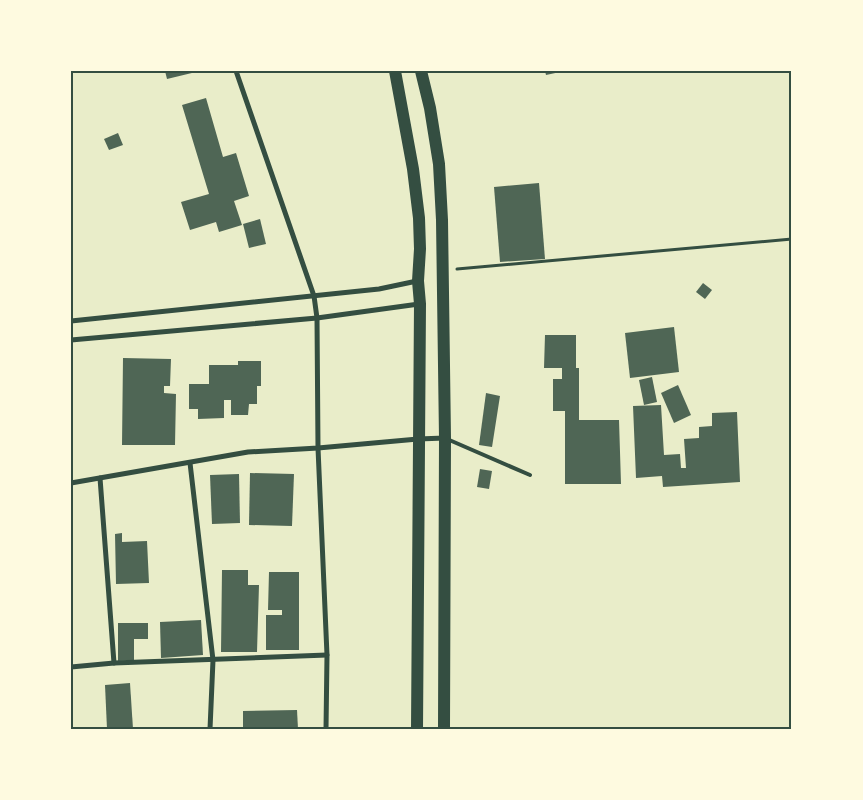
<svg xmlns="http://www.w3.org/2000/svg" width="863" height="800" viewBox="0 0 863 800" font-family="'Fira Sans Condensed',sans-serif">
<rect width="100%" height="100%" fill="#e9edc9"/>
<g fill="#4f6655">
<polygon points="165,71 196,71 196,72 167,79"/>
<polygon points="545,71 560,71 560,72 546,75"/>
<polygon points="206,98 223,157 236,153 249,196 234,201 242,225 219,232 216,222 190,230 181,202 209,194 182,105"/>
<polygon points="118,133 123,145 109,150 104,139"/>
<polygon points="539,183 545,259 500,262 494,187"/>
<polygon points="260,219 266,244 249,248 243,224"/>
<polygon points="703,283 712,290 705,299 696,292"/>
<polygon points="674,327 679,372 630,378 625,333"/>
<polygon points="545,335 576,335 576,368 579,368 579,420 619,420 621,484 565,484 565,411 553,411 553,379 562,379 562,368 544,368"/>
<polygon points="123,358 171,359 170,386 164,386 164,393 176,394 175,445 122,445"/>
<polygon points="238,361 261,361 261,386 257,386 257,404 249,404 248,415 231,415 231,400 224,400 224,418 198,419 198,409 189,409 189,384 209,384 209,365 238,365"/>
<polygon points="652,377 657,402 644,405 639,380"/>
<polygon points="678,385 691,415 674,423 661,393"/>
<polygon points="486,393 500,396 492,447 479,445"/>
<polygon points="661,405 664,455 680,454 681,468 686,468 684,439 699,438 699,427 712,426 712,413 737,412 740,482 663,487 662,476 636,478 633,406"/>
<polygon points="480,469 492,471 489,489 477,487"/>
<polygon points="250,473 294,474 292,526 249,525"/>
<polygon points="239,474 240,523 212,524 210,475"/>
<polygon points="122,533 122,542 147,541 149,583 116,584 115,534"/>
<polygon points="222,570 248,570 248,585 259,585 257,652 221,652"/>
<polygon points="269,572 299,572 299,650 266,650 266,615 282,615 282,610 268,610"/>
<polygon points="201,620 203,655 161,658 160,622"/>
<polygon points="118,623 148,623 148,639 134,639 134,660 118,661"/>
<polygon points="130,683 133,729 107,729 105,685"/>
<polygon points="297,710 298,729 243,729 243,711"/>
</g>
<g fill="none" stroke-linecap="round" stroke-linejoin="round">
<polyline stroke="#344e41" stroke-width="3" points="457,269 792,239"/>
<polyline stroke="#344e41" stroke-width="4" points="447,439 530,475"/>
<g stroke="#344e41" stroke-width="5">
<polyline points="236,71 314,296 317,318 318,448 327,655 326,729"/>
<polyline points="71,321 379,289 417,281"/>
<polyline points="71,340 317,318 419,304"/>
<polyline points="190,463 213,660 210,729"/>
<polyline points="100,478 114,663"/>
<polyline points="71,483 248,452 318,448 418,439 445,438"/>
<polyline points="71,667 114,663 327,655"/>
</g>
<g stroke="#344e41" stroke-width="12">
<polyline points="395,71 413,169 419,218 420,249 418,281 420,304 417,729"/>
<polyline points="421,71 430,108 439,164 442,220 445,438 444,729"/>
</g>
</g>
<rect width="863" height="800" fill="none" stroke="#fefae0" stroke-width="145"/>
<rect x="72" y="72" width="718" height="656" fill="none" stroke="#344e41" stroke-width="2"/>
</svg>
